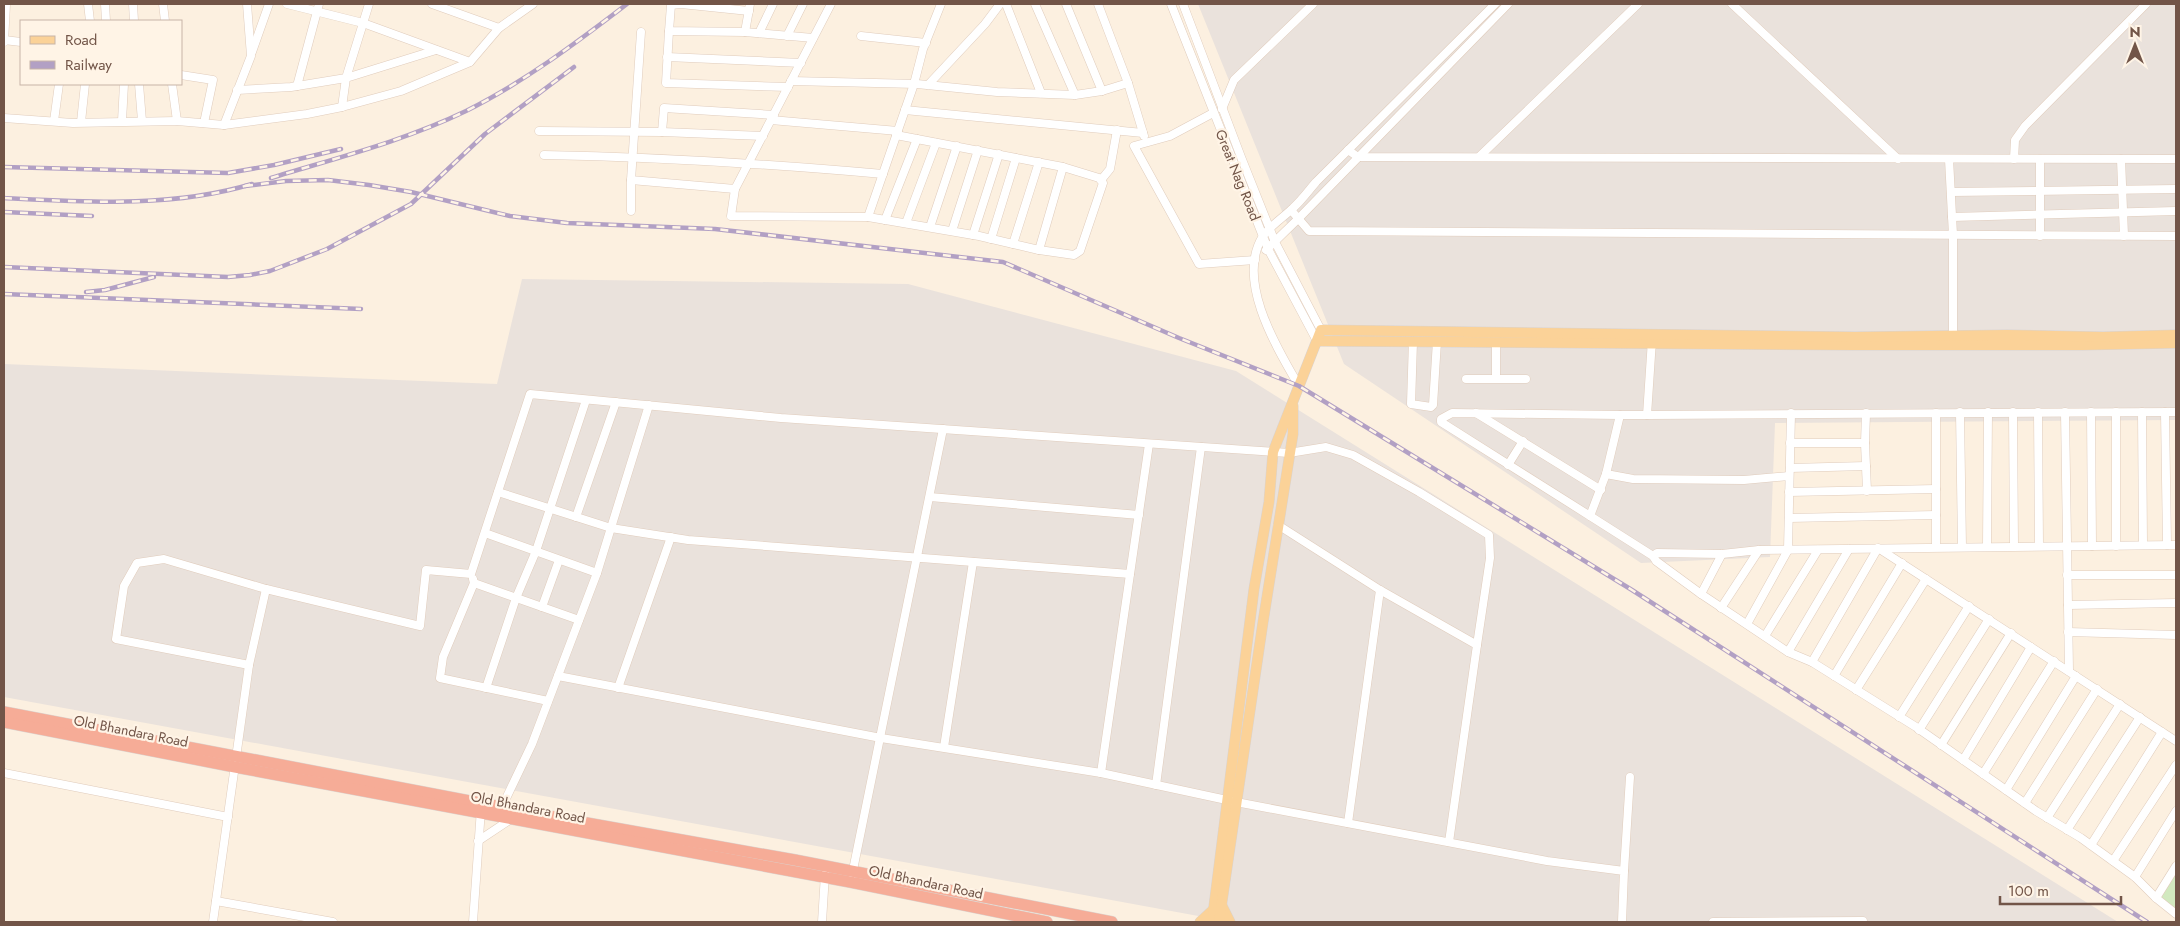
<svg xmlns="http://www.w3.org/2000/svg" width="2180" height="926" viewBox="0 0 2180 926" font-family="Jost,sans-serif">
<rect width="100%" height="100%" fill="#fcf0e0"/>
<g fill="#eae2dc">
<polygon points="1198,4 2176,4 2176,420 1775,423 1770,557 1641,563 1344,364"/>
<polygon points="522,279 908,284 1236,371 2118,922 1231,922 4,697 4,364 497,384"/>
</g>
<polygon fill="#d2e9bf" points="2176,873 2176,910 2160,898"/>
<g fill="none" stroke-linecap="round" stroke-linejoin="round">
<defs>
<g id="minor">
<polyline points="88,4 90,21"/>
<polyline points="105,4 106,21"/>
<polyline points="133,4 134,21"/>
<polyline points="163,4 165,21"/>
<polyline points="287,4 363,23 470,62"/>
<polyline points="432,4 499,28 533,4"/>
<polyline points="750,4 745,32 813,38"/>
<polyline points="1006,4 1041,93"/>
<polyline points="1035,4 1075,95"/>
<polyline points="1066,4 1102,91"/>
<polyline points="1098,4 1128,83 1144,136"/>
<polyline points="1171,4 1268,249 1317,341"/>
<polyline points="1183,4 1241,157 1275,242 1321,330"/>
<polyline points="1732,4 1898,159"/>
<polyline points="669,31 666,83 788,87"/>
<polyline points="641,32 631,180 735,189 831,4"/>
<polyline points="745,32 669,31 671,5 681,4 749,11"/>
<polyline points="759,33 773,4"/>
<polyline points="787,36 803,4"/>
<polyline points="861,36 926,43"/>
<polyline points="4,40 21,42"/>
<polyline points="4,42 6,4"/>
<polyline points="436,50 346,78 342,107 401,91 470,62 499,28"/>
<polyline points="252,52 269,4"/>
<polyline points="667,57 801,63"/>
<polyline points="181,75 213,80 204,123"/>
<polyline points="791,81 917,84 997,92 1075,95 1102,91 1128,83"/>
<polyline points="139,84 142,121"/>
<polyline points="172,84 177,121"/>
<polyline points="928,85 985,24 1000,4"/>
<polyline points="297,86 319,4"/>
<polyline points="237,90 291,87 346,78 369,4"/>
<polyline points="1222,109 1234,80 1313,4"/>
<polyline points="905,110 1143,133"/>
<polyline points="1213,113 1170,136 1134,146 1199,264 1255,260"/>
<polyline points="4,118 73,123 177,121 224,125 251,56 247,4"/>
<polyline points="771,120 898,131"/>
<polyline points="54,121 59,84"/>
<polyline points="122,121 124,84"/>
<polyline points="81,122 85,84"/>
<polyline points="224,125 307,114 342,107"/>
<polyline points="539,131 662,132 763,136"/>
<polyline points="662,132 664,108 774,115"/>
<polyline points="1348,150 1358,157 2176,159"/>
<path d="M544 155C657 157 770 164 883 174"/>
<polyline points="1480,156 1638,4"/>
<polyline points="1949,159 1953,235 1953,335"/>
<polyline points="2014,159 2015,140 2025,126 2146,4"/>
<polyline points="2040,159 2040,236"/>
<polyline points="2121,159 2124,236"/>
<polyline points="631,180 631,211"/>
<polyline points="1101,180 1110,169 1117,130"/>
<polyline points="735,189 731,216 868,217 914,84 923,49 941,4"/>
<polyline points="1951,192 2176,189"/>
<polyline points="1291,210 1309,231 2176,236"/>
<polyline points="868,217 979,236 1039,250 1074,255 1080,251 1103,183 1099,178 1063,167 896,135"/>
<polyline points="1952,217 2176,211"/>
<polyline points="885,220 917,139"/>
<polyline points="906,223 936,143"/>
<polyline points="930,227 957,146"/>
<polyline points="952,231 978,150"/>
<polyline points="973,235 999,154"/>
<polyline points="991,239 1016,158"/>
<polyline points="1013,244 1039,162"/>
<polyline points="1039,250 1063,167"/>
<polyline points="1266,250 1298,219 1508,4"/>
<polyline points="1652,340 1647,415 1620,415 1606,474 1590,516 1653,556"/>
<polyline points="1413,341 1411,404 1431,407 1433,405 1437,341"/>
<polyline points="1496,342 1496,378"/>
<polyline points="1466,379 1526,379"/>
<path d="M1299 386C1277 348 1235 280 1263 236 1269 227 1285 216 1293 208 1302 200 1309 190 1316 182L1495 4"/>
<polyline points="1960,412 1962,547"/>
<polyline points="2013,412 2014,546"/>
<polyline points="2038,412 2039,546"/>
<polyline points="2065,412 2069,671"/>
<polyline points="2091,412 2092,546"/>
<polyline points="2116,412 2116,546"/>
<polyline points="2142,412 2143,545"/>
<polyline points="2165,412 2167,545"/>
<polyline points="1476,413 1601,490"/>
<polyline points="1866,413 1865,443 1867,491"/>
<polyline points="1936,413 1936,547"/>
<polyline points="1647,415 2176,412"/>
<polyline points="1790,443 1865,443"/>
<polyline points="1508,465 1523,441"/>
<polyline points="1790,468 1866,466"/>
<polyline points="1606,474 1633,479 1744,480 1789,476"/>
<polyline points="498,492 611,528 688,540 1130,574"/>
<polyline points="1789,492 1936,489"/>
<polyline points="930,497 1139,515"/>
<polyline points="1590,516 1441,422 1441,419 1452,413 1620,415"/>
<polyline points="576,517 616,402"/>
<polyline points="1789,518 1936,515"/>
<polyline points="1278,525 1380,590 1477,645 1449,842"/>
<polyline points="485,533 597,573"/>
<polyline points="1987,546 1988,412"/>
<polyline points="1722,554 1701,594 1788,652 1812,662 1916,727 2036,811 2081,838 2135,877 2156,898 2176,914"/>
<polyline points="2067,575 2176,575"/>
<polyline points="473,579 474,583 579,620"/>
<polyline points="474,583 443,657 440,678 548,701"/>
<polyline points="1701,594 1656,561 1653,556 1657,553 1722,554 1759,550 2176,545"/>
<polyline points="2068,605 2176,603"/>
<polyline points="542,607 559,560"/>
<polyline points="1721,608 1759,550"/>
<polyline points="1747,624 1788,550 1791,413"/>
<polyline points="2068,632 2176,635"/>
<polyline points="1765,636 1818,550"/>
<polyline points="1788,652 1849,549"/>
<polyline points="1812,662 1878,548 2176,741"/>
<polyline points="249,665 116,639 124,586 137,563 164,559 266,589"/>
<polyline points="558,676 881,738 1101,773 1236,802 1547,861 1624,871 1622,922"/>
<polyline points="1834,676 1902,563"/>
<polyline points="486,688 516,598 536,551 586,400"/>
<polyline points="618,688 671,537"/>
<polyline points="1856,690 1926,579"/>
<polyline points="1899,717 1969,606"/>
<polyline points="1919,730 1989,619"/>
<polyline points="1941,745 2011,633"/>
<polyline points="944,747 973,562"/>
<polyline points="1963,760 2031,647"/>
<polyline points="4,773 228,817"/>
<polyline points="1101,773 1149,444"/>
<polyline points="1983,774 2054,661"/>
<polyline points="1156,785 1201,447"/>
<polyline points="2006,790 2076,676"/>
<polyline points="2025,803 2097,689"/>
<polyline points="501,809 532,744 597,573 649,405"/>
<polyline points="2047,818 2120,704"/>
<polyline points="1348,823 1380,590"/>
<polyline points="2067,830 2140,717"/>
<polyline points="478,841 511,819"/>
<polyline points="2091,845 2162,732"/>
<polyline points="2113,861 2176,765"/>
<polyline points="1624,871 1630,777"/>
<polyline points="852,875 943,429"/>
<polyline points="2135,877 2176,811"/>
<polyline points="2156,898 2176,866"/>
<polyline points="216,901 333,922"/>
<polyline points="213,922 249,665 266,589 420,626 426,570 471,574 530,394 781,418 1289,453 1326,447 1353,455 1419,492 1489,535 1490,558 1477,645"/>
<polyline points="473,922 481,809"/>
<polyline points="822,922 825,874"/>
<polyline points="1713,922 1863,921 1863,922"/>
</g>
<g id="major">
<polyline points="1317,341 1854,345 2082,345 2176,343"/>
<polyline points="1222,906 1230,922"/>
<polyline points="1200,922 1213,910"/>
<polyline points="1212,922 1254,589 1269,502 1273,452 1321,330 1855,337 2007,335 2103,337 2176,335"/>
<polyline points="1219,922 1263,622 1293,434 1293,406"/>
</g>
<g id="highway">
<polyline points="4,712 570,820 795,860 1112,922"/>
<polyline points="4,722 235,767 850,882 1047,922"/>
</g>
</defs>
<use href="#minor" stroke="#e0ccbc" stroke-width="9"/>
<use href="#major" stroke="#dad3cf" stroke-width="11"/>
<use href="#highway" stroke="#dad3cf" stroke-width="12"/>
<use href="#minor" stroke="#fff" stroke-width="8"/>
<use href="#major" stroke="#fbd298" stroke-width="10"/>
<use href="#highway" stroke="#f6ac97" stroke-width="11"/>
<defs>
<g id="rail">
<polyline points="4,167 228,173 274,165 341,149"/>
<path d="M271 178C336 158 404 141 466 111 524 82 576 43 627 4"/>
<polyline points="245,186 286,181 328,180 369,185 411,192 510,216 567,223 715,229 1003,262 1179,338 1299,386 1632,590 2147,922"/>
<path d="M4 198C86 202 172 208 252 184"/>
<polyline points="4,212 92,216"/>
<polyline points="4,267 228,277 250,275 270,271 327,249 411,204 485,134 574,67"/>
<polyline points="86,292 105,290 154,277"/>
<polyline points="4,294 361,309"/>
</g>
</defs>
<use href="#rail" stroke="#b2a0c4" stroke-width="4.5"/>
<use href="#rail" stroke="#fff4e6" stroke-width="2.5" stroke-dasharray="8" stroke-linecap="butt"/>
</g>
<g text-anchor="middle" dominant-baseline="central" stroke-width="4.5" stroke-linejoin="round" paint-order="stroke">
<g font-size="14" fill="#725548" stroke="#fff4e6">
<text transform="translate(1238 175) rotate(68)">Great Nag Road</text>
<text transform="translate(131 731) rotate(11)">Old Bhandara Road</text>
<text transform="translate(528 807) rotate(11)">Old Bhandara Road</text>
<text transform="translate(926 882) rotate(12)">Old Bhandara Road</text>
</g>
</g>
<rect width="2180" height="926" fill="none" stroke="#725548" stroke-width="10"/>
<rect x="20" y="20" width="162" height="65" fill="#fff4e6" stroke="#c7b4a7"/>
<rect x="30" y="36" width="25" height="8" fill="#fbd298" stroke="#c7b4a7"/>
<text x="65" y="45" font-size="15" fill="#725548">Road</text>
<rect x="30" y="61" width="25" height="8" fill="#b2a0c4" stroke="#c7b4a7"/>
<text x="65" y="70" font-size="15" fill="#725548">Railway</text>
<g transform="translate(2135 45)" stroke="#fff4e6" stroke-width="4" paint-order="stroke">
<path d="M0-4L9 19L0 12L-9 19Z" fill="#725548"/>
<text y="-8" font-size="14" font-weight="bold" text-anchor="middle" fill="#725548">N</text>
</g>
<path d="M2000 896v8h121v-8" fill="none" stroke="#725548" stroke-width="2.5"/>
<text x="2008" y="896" font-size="15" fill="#725548" stroke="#fff4e6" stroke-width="4" paint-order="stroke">100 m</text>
</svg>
